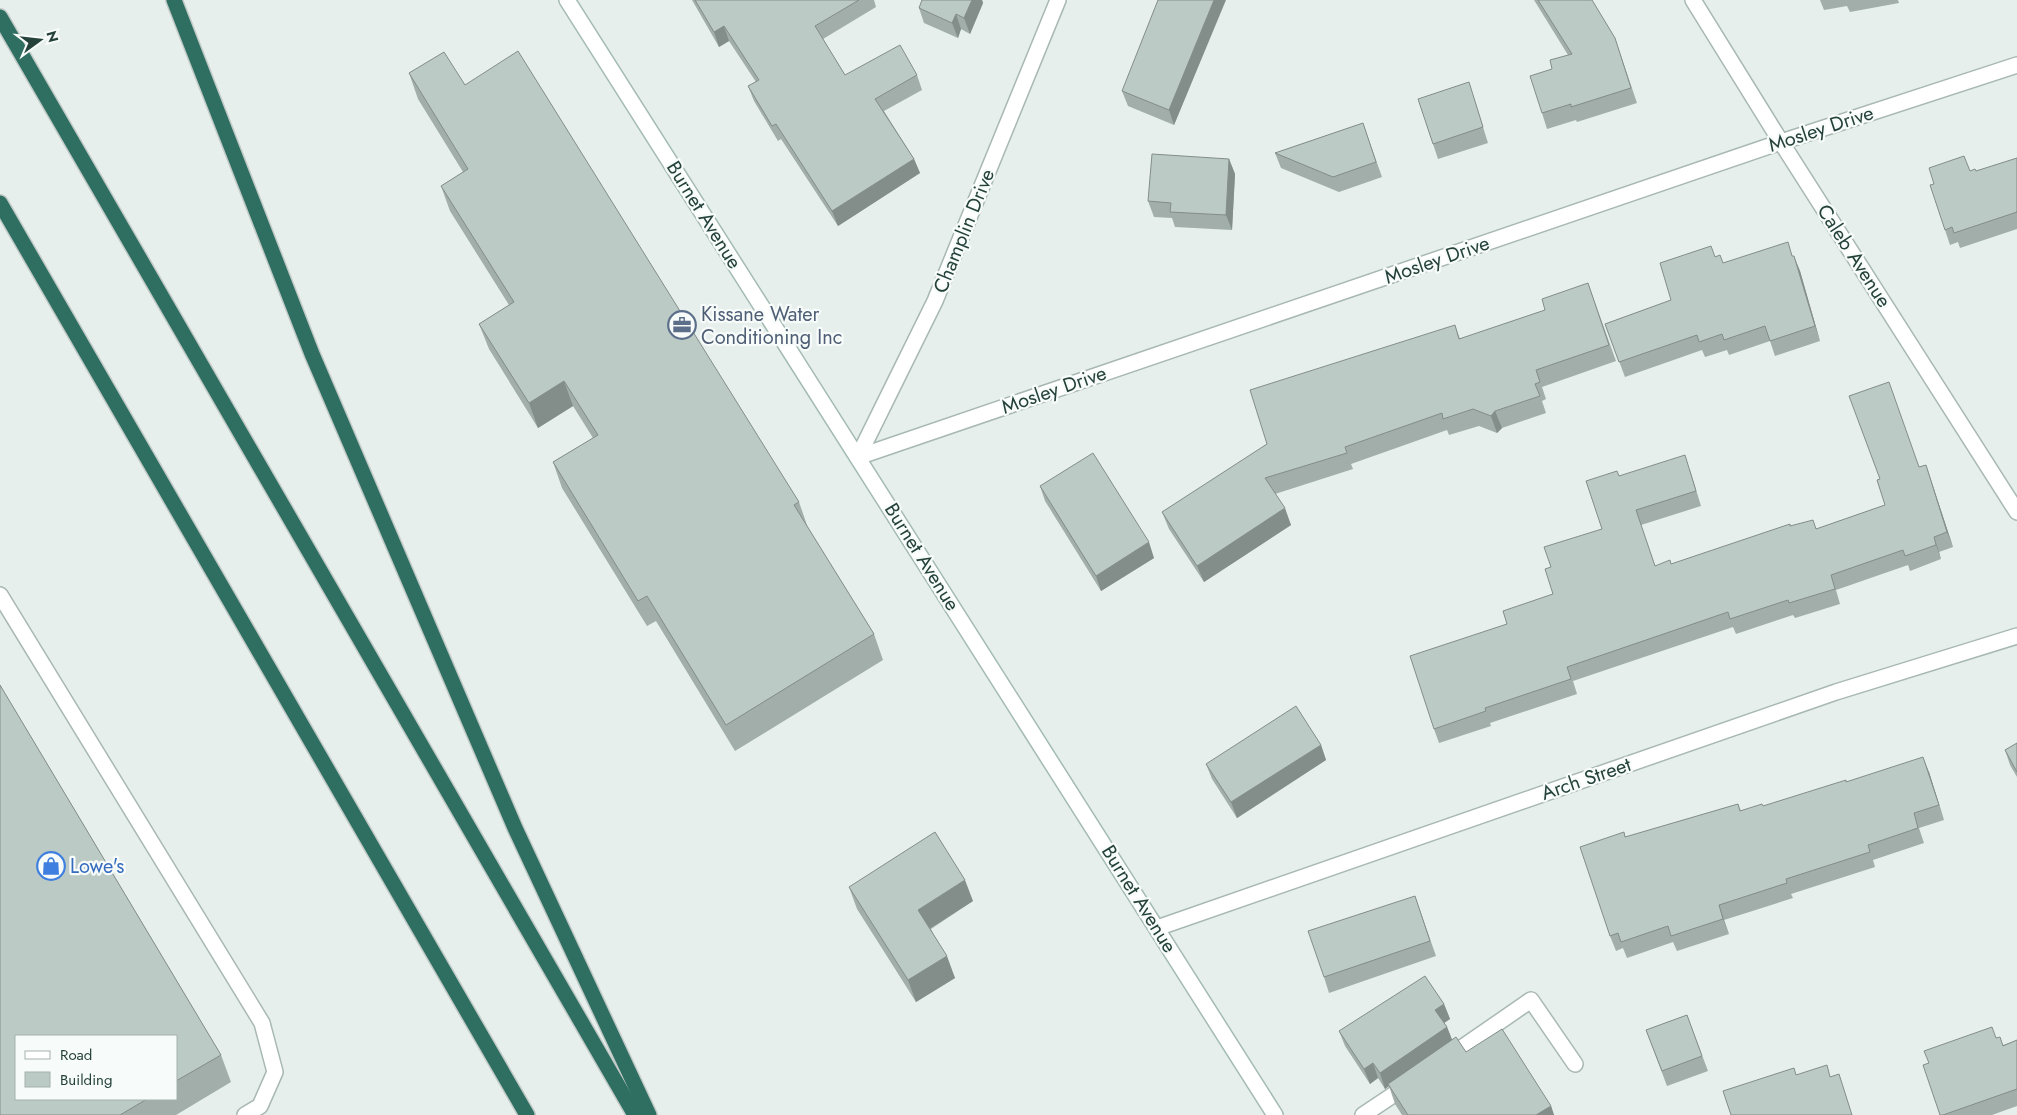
<svg xmlns="http://www.w3.org/2000/svg" width="2017" height="1115" viewBox="0 0 2017 1115" font-family="Jost,sans-serif">
<rect width="100%" height="100%" fill="#e6efeb"/>
<g fill="none" stroke-linecap="round" stroke-linejoin="round">
<defs>
<g id="lane">
<polyline points="0,595 262,1023 275,1072 260,1106 245,1115"/>
<polyline points="1447,1058 1531,1000 1575,1064"/>
<polyline points="1363,1115 1408,1085"/>
</g>
<g id="street">
<polyline points="1693,0 1781,142 2017,512"/>
<polyline points="858,457 1781,142 2017,65"/>
<polyline points="858,457 935,301 1058,0"/>
<polyline points="1157,928 1836,692 2017,636"/>
</g>
<polyline id="secondary" points="567,0 1275,1115"/>
<g id="highway">
<polyline points="174,0 312,354 515,828 649,1115"/>
<polyline points="0,17 635,1115"/>
<polyline points="0,203 527,1115"/>
</g>
</defs>
<use href="#lane" stroke="#a8b8b2" stroke-width="18"/>
<use href="#street" stroke="#a8b8b2" stroke-width="18"/>
<use href="#secondary" stroke="#a4bbb3" stroke-width="18"/>
<use href="#highway" stroke="#c2cac8" stroke-width="18"/>
<use href="#lane" stroke="#fff" stroke-width="15"/>
<use href="#street" stroke="#fff" stroke-width="15"/>
<use href="#secondary" stroke="#fff" stroke-width="15"/>
<use href="#highway" stroke="#2f6f62" stroke-width="15"/>
</g>
<g fill="#a1aea9" fill-rule="evenodd">
<polygon points="692,0 874,0 876,7 823,39 845,75 917,75 922,90 884,111 914,159 920,173 838,226 781,139 778,141 754,101 748,86 756,82 729,41 719,47"/>
<polygon points="922,0 982,0 983,3 970,34 961,29 958,38 924,23 919,8"/>
<polygon points="1534,0 1592,0 1615,38 1637,103 1577,122 1576,120 1547,129 1542,113 1552,69 1568,55"/>
<polygon points="1820,0 1898,0 1899,3 1850,12 1847,6 1824,10"/>
<polygon points="1224,3 1174,125 1128,106 1122,91"/>
<polygon points="409,73 465,85 799,502 808,528 874,634 883,660 735,751 656,621 647,626 562,488 553,462 593,438 573,406 538,428 489,349 479,324 509,305 450,211 441,186 463,172 418,99"/>
<polygon points="1474,98 1488,143 1438,159 1433,144"/>
<polygon points="1363,123 1382,177 1339,192 1281,168 1275,153"/>
<polygon points="2017,158 2017,229 1960,248 1958,242 1950,245 1945,230 1934,184 1970,171 1976,171"/>
<polygon points="1229,159 1235,174 1232,230 1175,227 1172,218 1154,217 1148,201"/>
<polygon points="1793,256 1800,271 1820,341 1775,356 1770,341 1729,355 1727,350 1705,357 1702,350 1625,377 1605,324 1671,300 1715,257 1723,263"/>
<polygon points="1588,283 1616,361 1542,387 1546,399 1542,401 1546,413 1502,428 1497,433 1479,426 1449,435 1447,430 1351,464 1353,469 1275,494 1291,525 1204,582 1169,529 1162,512 1455,325 1460,339 1545,310"/>
<polygon points="1926,465 1953,547 1939,552 1941,559 1910,571 1908,565 1836,590 1840,604 1795,618 1793,615 1736,634 1733,627 1573,681 1577,694 1490,723 1491,726 1439,743 1434,729 1507,624 1553,594 1551,567 1602,529 1619,476 1690,470 1701,506 1641,525 1655,566 1672,564 1790,526 1816,529 1885,505 1919,467"/>
<polygon points="1040,486 1154,558 1101,591 1045,501"/>
<path d="M0 685 221 1055 231 1082 176 1115H0ZM16 1036H176V1099H16Z"/>
<polygon points="2017,743 2017,777 2010,765 2005,750"/>
<polygon points="1321,745 1326,760 1237,818 1212,779 1206,764"/>
<polygon points="1929,772 1944,820 1919,828 1924,843 1873,860 1875,867 1791,894 1793,898 1724,920 1729,934 1677,951 1673,942 1627,958 1623,948 1616,951 1610,936 1626,837 1738,804 1741,811 1763,806 1847,782"/>
<polygon points="849,887 973,901 931,929 955,978 916,1002 857,909"/>
<polygon points="1415,896 1436,956 1329,993 1324,977"/>
<polygon points="1444,1004 1450,1019 1444,1023 1447,1027 1452,1040 1466,1052 1551,1106 1554,1115 1402,1115 1395,1104 1389,1086 1385,1089 1378,1078 1370,1084 1345,1046 1339,1031"/>
<polygon points="1687,1015 1708,1071 1667,1086 1646,1030"/>
<polygon points="1996,1038 2003,1045 2017,1040 2017,1106 1992,1115 1940,1115"/>
</g>
<g fill="#838d89">
<polygon points="972,0 982,0 983,3 970,34 964,18"/>
<polygon points="1214,0 1226,0 1174,125 1169,110"/>
<polygon points="956,14 961,29 958,38 952,23"/>
<polygon points="724,26 729,41 719,47 714,32"/>
<polygon points="914,159 920,173 838,226 832,211"/>
<polygon points="1229,159 1235,174 1232,230 1226,215"/>
<polygon points="1794,256 1800,271 1820,341 1815,326"/>
<polygon points="564,381 573,406 538,428 529,403"/>
<polygon points="1495,411 1502,428 1497,433 1491,416"/>
<polygon points="1926,465 1931,480 1953,547 1947,532"/>
<polygon points="1285,508 1291,525 1204,582 1197,566"/>
<polygon points="1934,537 1939,552 1941,559 1936,545"/>
<polygon points="1149,542 1154,558 1101,591 1096,576"/>
<polygon points="1321,745 1326,760 1237,818 1231,802"/>
<polygon points="1923,757 1929,772 1944,820"/>
<polygon points="965,880 973,901 926,931 918,910"/>
<polygon points="1719,905 1724,920 1729,934 1723,919"/>
<polygon points="947,956 955,978 916,1002 908,980"/>
<polygon points="1444,1004 1450,1019 1441,1025 1435,1010"/>
<polygon points="1447,1027 1453,1042 1388,1084 1389,1086 1385,1089 1380,1073"/>
<polygon points="1373,1063 1378,1078 1370,1084 1364,1069"/>
<polygon points="1551,1106 1554,1115 1536,1115"/>
</g>
<g fill="#bbcac4" stroke="#838d89">
<polygon points="695,0 859,0 815,26 845,75 900,45 917,75 875,99 914,159 832,211 776,124 772,126 748,86 759,80 724,26 714,32"/>
<polygon points="922,0 972,0 964,18 956,14 952,23 919,8"/>
<polygon points="1158,0 1214,0 1169,110 1122,91"/>
<polygon points="1538,0 1592,0 1615,38 1631,88 1571,107 1571,104 1542,113 1530,76 1552,69 1550,60 1572,54"/>
<polygon points="518,51 799,502 794,505 874,634 726,725 647,596 638,601 553,462 598,435 564,381 529,403 479,324 514,302 441,186 468,169 409,73 444,52 465,85"/>
<polygon points="1469,82 1483,127 1433,144 1418,99"/>
<polygon points="1363,123 1376,162 1333,177 1275,153"/>
<polygon points="1152,154 1229,159 1226,215 1170,212 1171,203 1148,201"/>
<polygon points="1964,156 1970,171 1975,169 1976,171 2017,158 2017,213 2017,212 1954,233 1952,227 1945,230 1930,185 1934,184 1929,168"/>
<polygon points="1788,242 1792,256 1794,256 1815,326 1770,341 1765,326 1724,340 1722,334 1699,342 1697,335 1619,362 1605,324 1671,300 1660,263 1711,246 1715,257 1720,255 1723,263"/>
<polygon points="1588,283 1609,345 1536,370 1540,382 1535,384 1540,396 1495,411 1491,416 1473,409 1443,419 1442,413 1345,447 1347,453 1265,478 1285,508 1197,566 1162,512 1267,444 1250,390 1455,325 1459,339 1545,310 1542,299"/>
<polygon points="1889,382 1919,467 1926,465 1947,532 1934,537 1936,545 1905,556 1903,550 1831,575 1835,589 1789,603 1788,600 1730,619 1728,612 1567,667 1571,679 1485,708 1486,711 1434,729 1410,656 1507,624 1503,611 1553,594 1545,569 1551,567 1544,547 1602,529 1586,481 1617,471 1619,476 1685,455 1696,491 1636,510 1655,566 1670,560 1671,564 1790,524 1790,526 1813,520 1816,529 1885,505 1877,480 1880,479 1849,396"/>
<polygon points="1093,453 1149,542 1096,576 1040,486"/>
<polygon points="0,685 221,1055 176,1081 176,1036 16,1036 16,1099 147,1099 120,1115 0,1115"/>
<polygon points="1296,706 1321,745 1231,802 1206,764"/>
<polygon points="2017,743 2017,772 2005,750"/>
<polygon points="1923,757 1939,805 1914,813 1918,828 1868,845 1870,852 1786,879 1787,883 1719,905 1723,919 1671,936 1668,926 1621,942 1618,933 1610,936 1580,847 1624,832 1625,837 1738,804 1740,811 1762,804 1763,806 1846,780 1846,782"/>
<polygon points="935,832 965,880 918,910 947,956 908,980 849,887"/>
<polygon points="1415,896 1430,941 1324,977 1308,931"/>
<polygon points="1425,976 1444,1004 1435,1010 1447,1027 1380,1073 1373,1063 1364,1069 1339,1031"/>
<polygon points="1687,1015 1702,1056 1662,1071 1646,1030"/>
<polygon points="1992,1027 1996,1038 2000,1037 2003,1046 2017,1040 2017,1089 1943,1115 1940,1115 1923,1065 1929,1063 1924,1051"/>
<polygon points="1502,1029 1551,1106 1536,1115 1408,1115 1388,1084 1456,1037 1466,1052"/>
<polygon points="1827,1065 1830,1077 1839,1074 1852,1115 1731,1115 1723,1091 1794,1068 1796,1075"/>
</g>
<defs>
<symbol id="office-ring" viewBox="-11 -11 22 22"><circle r="9.5" fill="#f7fbf9" stroke="#5c6f8a" stroke-width="1.5"/><path d="M-6-3h4V-5.5h4V-3h4V5H-6ZM-1-4.5V-3h2v-1.5ZM-6 0V1H6V0Z" fill="#5c6f8a"/></symbol>
<symbol id="shop-ring" viewBox="-11 -11 22 22"><circle r="9.5" fill="#f7fbf9" stroke="#3f7fe0" stroke-width="1.5"/><path d="M-5-2.5h2.3a2.7 3.5 0 0 1 5.4 0H5L5.5 6h-11ZM-1.5-2.5h3a1.5 2.3 0 0 0-3 0Z" fill="#3f7fe0"/></symbol>
</defs>
<g fill-rule="evenodd">
<use href="#office-ring" x="666" y="309" width="32" height="32"/>
<use href="#shop-ring" x="35" y="850" width="32" height="32"/>
</g>
<g text-anchor="middle" dominant-baseline="central" stroke-width="4.5" stroke-linejoin="round" paint-order="stroke">
<g font-size="20" fill="#24423a" stroke="#f7fbf9">
<text transform="translate(1821 129) rotate(-18)">Mosley Drive</text>
<text transform="translate(704 215) rotate(58)">Burnet Avenue</text>
<text transform="translate(964 231) rotate(-68)">Champlin Drive</text>
<text transform="translate(1854 256) rotate(57)">Caleb Avenue</text>
<text transform="translate(1437 260) rotate(-19)">Mosley Drive</text>
<text transform="translate(1054 390) rotate(-19)">Mosley Drive</text>
<text transform="translate(922 557) rotate(58)">Burnet Avenue</text>
<text transform="translate(1586 779) rotate(-19)">Arch Street</text>
<text transform="translate(1139 899) rotate(58)">Burnet Avenue</text>
</g>
<g font-size="20" fill="#4e5e75" stroke="#f7fbf9" text-anchor="start">
<text x="701" y="314">Kissane Water<tspan x="701" dy="23">Conditioning Inc</tspan></text>
</g>
<g font-size="20" fill="#366cbe" stroke="#f7fbf9" text-anchor="start">
<text x="70" y="866">Lowe's</text>
</g>
</g>
<rect x="15" y="1035" width="162" height="65" fill="#f7fbf9" stroke="#a3b1ad"/>
<rect x="25" y="1051" width="25" height="8" fill="#ffffff" stroke="#a3b1ad"/>
<text x="60" y="1060" font-size="15" fill="#24423a">Road</text>
<rect x="25" y="1072" width="25" height="15" fill="#bbcac4" stroke="#a3b1ad"/>
<text x="60" y="1085" font-size="15" fill="#24423a">Building</text>
<g transform="translate(40 40) rotate(75)" stroke="#f7fbf9" stroke-width="4" paint-order="stroke">
<path d="M0-4L9 19L0 12L-9 19Z" fill="#24423a"/>
<text y="-8" font-size="14" font-weight="bold" text-anchor="middle" fill="#24423a">N</text>
</g>
</svg>
